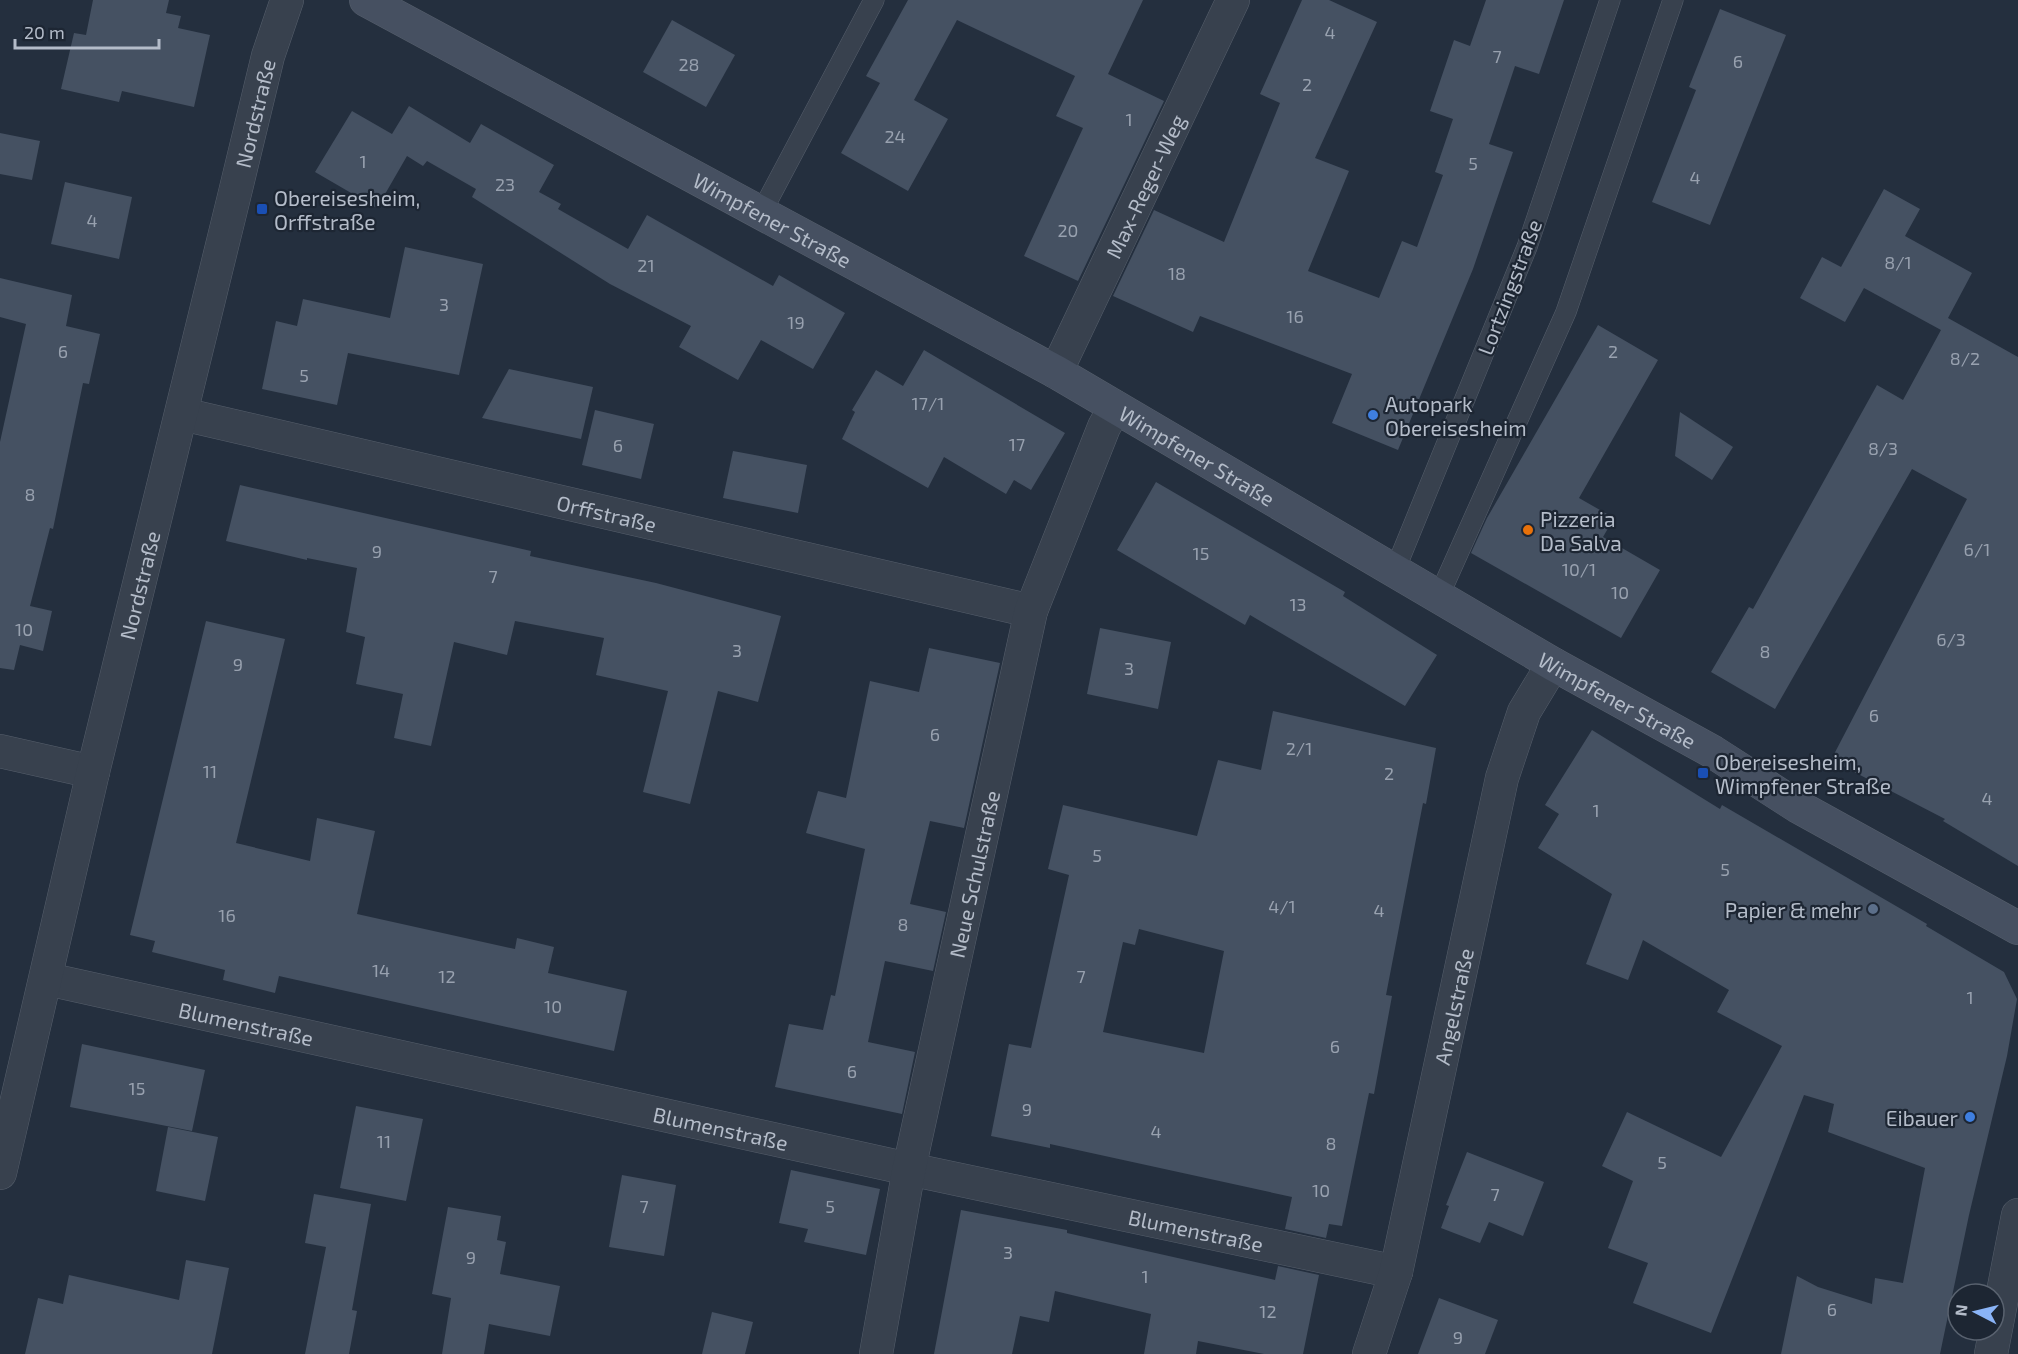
<svg xmlns="http://www.w3.org/2000/svg" width="2018" height="1354" viewBox="0 0 2018 1354" font-family="'Exo 2',sans-serif">
<rect width="100%" height="100%" fill="#242f3e"/>
<g fill="#455162" fill-rule="evenodd">
<polygon points="93,0 169,0 166,13 181,16 178,28 210,35 194,107 122,91 119,102 61,89 74,33 86,35"/>
<polygon points="908,0 1143,0 1108,74 1164,101 1078,281 1024,256 1083,128 1056,116 1075,76 957,20 914,100 948,119 908,191 841,153 880,83 866,76"/>
<polygon points="1302,0 1329,0 1377,22 1315,158 1349,171 1308,271 1379,298 1402,241 1417,247 1443,175 1435,172 1453,119 1430,111 1454,40 1470,46 1486,0 1564,0 1539,74 1515,66 1489,144 1513,152 1473,269 1398,450 1332,423 1352,374 1200,316 1193,332 1113,296 1154,210 1224,242 1280,103 1260,94"/>
<polygon points="1720,9 1786,35 1710,225 1652,202 1696,90 1689,87"/>
<polygon points="672,20 735,55 706,107 643,72"/>
<polygon points="409,106 470,143 481,124 554,165 539,192 561,204 558,209 628,249 647,215 773,286 779,275 845,313 813,369 761,340 738,380 679,347 691,326 610,284 472,197 476,189 427,161 423,166 407,156 377,208 315,172 352,111 392,134"/>
<polygon points="0,133 40,141 32,180 0,174"/>
<polygon points="65,182 132,197 119,259 51,244"/>
<polygon points="1884,189 1920,209 1905,236 1972,273 1948,318 2018,357 2018,866 1943,821 1945,819 1831,760 1967,499 1912,469 1775,709 1711,672 1749,607 1753,609 1877,385 1903,400 1941,330 1864,288 1845,322 1800,298 1822,257 1841,267"/>
<polygon points="405,247 483,264 459,375 348,353 337,405 262,389 276,321 297,326 303,299 390,318"/>
<polygon points="0,278 72,295 66,326 100,334 89,384 83,383 53,529 50,528 30,606 52,611 43,651 20,645 14,670 0,668 0,442 26,324 0,317"/>
<polygon points="1598,325 1658,360 1579,498 1614,518 1603,537 1660,570 1621,638 1471,553 1487,518"/>
<polygon points="924,350 1065,433 1031,490 1014,480 1006,494 944,457 928,488 842,439 855,412 852,410 876,370 903,386"/>
<polygon points="509,369 593,387 581,439 482,418"/>
<polygon points="595,410 654,424 641,479 582,465"/>
<polygon points="1680,412 1733,447 1712,480 1675,456"/>
<polygon points="733,451 807,465 798,513 723,498"/>
<polygon points="1156,482 1345,592 1343,596 1437,655 1405,706 1250,615 1245,625 1117,550"/>
<polygon points="240,485 531,551 530,556 656,583 781,616 758,702 718,691 690,804 643,792 668,691 596,675 604,638 515,621 507,655 454,642 431,746 394,738 403,694 356,684 365,637 346,632 357,568 307,558 307,560 226,541"/>
<polygon points="206,621 285,639 236,843 310,861 317,818 375,831 357,914 515,949 517,938 554,947 548,973 627,991 614,1051 279,976 275,993 223,980 225,970 152,952 155,941 130,935"/>
<polygon points="1100,628 1171,642 1158,709 1087,694"/>
<polygon points="929,648 1000,663 964,828 930,821 910,904 946,912 933,971 885,961 868,1042 915,1052 902,1114 775,1087 789,1024 823,1030 831,995 835,996 865,849 806,833 818,791 846,798 870,681 919,692"/>
<path d="M1273 711 1436 748 1426 804 1423 803 1386 995 1392 996 1374 1094 1369 1093 1342 1226 1329 1224 1326 1238 1285 1229 1292 1197 1050 1144V1148L991 1136 1009 1044 1031 1048 1069 875 1048 869 1063 805 1197 836 1218 760 1261 770ZM1139 929 1224 951 1204 1053 1103 1032 1123 942 1135 945Z"/>
<polygon points="1592,730 1720,809 1722,805 1927,924 1926,926 2004,972 2017,999 2007,1056 1969,1215 1940,1354 1781,1354 1797,1276 1818,1287 1872,1304 1875,1278 1903,1283 1925,1168 1828,1132 1834,1104 1804,1095 1711,1333 1633,1303 1648,1263 1608,1248 1633,1181 1602,1166 1627,1112 1721,1157 1782,1046 1717,1012 1729,990 1643,940 1628,980 1586,964 1612,894 1538,848 1559,814 1545,805"/>
<polygon points="82,1044 205,1070 192,1131 70,1107"/>
<polygon points="356,1106 423,1119 406,1201 340,1188"/>
<polygon points="168,1127 218,1137 205,1201 156,1191"/>
<polygon points="1467,1152 1544,1182 1523,1236 1489,1222 1480,1243 1441,1228 1449,1206 1446,1205"/>
<polygon points="791,1170 880,1189 866,1255 804,1242 808,1229 779,1223"/>
<polygon points="622,1175 676,1185 664,1256 609,1247"/>
<polygon points="314,1194 371,1204 352,1310 357,1311 349,1354 305,1354 326,1247 305,1243"/>
<polygon points="448,1207 501,1216 497,1240 506,1242 500,1274 560,1286 550,1336 489,1324 484,1354 442,1354 451,1298 432,1294"/>
<polygon points="961,1210 1067,1230 1067,1233 1275,1280 1278,1266 1319,1275 1303,1354 1264,1354 1198,1341 1196,1354 1144,1354 1151,1314 1055,1291 1049,1322 1020,1316 1012,1354 934,1354"/>
<polygon points="186,1260 229,1268 212,1354 25,1354 38,1298 63,1304 69,1275 179,1300"/>
<polygon points="1439,1298 1498,1320 1485,1354 1418,1354"/>
<polygon points="712,1312 753,1322 745,1354 702,1354"/>
</g>
<g fill="none" stroke-linecap="round" stroke-linejoin="round">
<defs>
<g id="lane">
<polyline points="761,213 874,0"/>
<polyline points="1395,570 1527,247 1610,0"/>
<polyline points="1439,596 1566,312 1673,0"/>
</g>
<g id="street">
<path id="s1" d="M1056 372 1233 0"/>
<path id="s2" d="M182 414 1031 611"/>
<polyline points="0,751 93,772"/>
<path id="s3" d="M47 979 909 1169 1396 1272"/>
<path id="s4" d="M0 1173 93 772 233 201 268 56 287 0"/>
<path id="s5" d="M876 1354 909 1169 1031 611 1104 427 1115 407"/>
<path id="s6" d="M1369 1354 1396 1272 1502 778 1524 712 1553 664"/>
<polyline points="1991,1354 2018,1215"/>
</g>
<g id="secondary">
<path id="s7" d="M366 0 1056 372 1553 664 1713 752 1797 806 2018 928"/>
</g>
</defs>
<use href="#lane" stroke="#565f6c" stroke-width="21"/>
<use href="#street" stroke="#565f6c" stroke-width="34"/>
<use href="#secondary" stroke="#565f6c" stroke-width="34"/>
<use href="#lane" stroke="#38414e" stroke-width="20"/>
<use href="#street" stroke="#38414e" stroke-width="33"/>
<use href="#secondary" stroke="#465061" stroke-width="33"/>
</g>
<g fill="#1a4fb4" stroke="#1d2633" stroke-width="2">
<rect x="256" y="203" width="12" height="12" rx="3"/>
<rect x="1697" y="767" width="12" height="12" rx="3"/>
</g>
<g fill="#3f7fe0" stroke="#1d2633" stroke-width="2">
<circle cx="1373" cy="415" r="6"/>
<circle cx="1970" cy="1117" r="6"/>
</g>
<circle fill="#e8710a" stroke="#1d2633" stroke-width="2" cx="1528" cy="530" r="6"/>
<circle fill="#5c6f8a" stroke="#1d2633" stroke-width="2" cx="1873" cy="909" r="6"/>
<g text-anchor="middle" dominant-baseline="central" stroke-width="4.5" stroke-linejoin="round" paint-order="stroke">
<g font-size="18" fill="#98a1af">
<text x="1330" y="32">4</text>
<text x="1497" y="56">7</text>
<text x="1738" y="61">6</text>
<text x="689" y="64">28</text>
<text x="1307" y="84">2</text>
<text x="1129" y="119">1</text>
<text x="895" y="136">24</text>
<text x="363" y="161">1</text>
<text x="1473" y="163">5</text>
<text x="1695" y="177">4</text>
<text x="505" y="184">23</text>
<text x="92" y="220">4</text>
<text x="1068" y="230">20</text>
<text x="1898" y="262">8/1</text>
<text x="646" y="265">21</text>
<text x="1177" y="273">18</text>
<text x="444" y="304">3</text>
<text x="1295" y="316">16</text>
<text x="796" y="322">19</text>
<text x="63" y="351">6</text>
<text x="1613" y="351">2</text>
<text x="1965" y="358">8/2</text>
<text x="304" y="375">5</text>
<text x="928" y="403">17/1</text>
<text x="1017" y="444">17</text>
<text x="618" y="445">6</text>
<text x="1883" y="448">8/3</text>
<text x="30" y="494">8</text>
<text x="1977" y="549">6/1</text>
<text x="377" y="551">9</text>
<text x="1201" y="553">15</text>
<text x="1579" y="569">10/1</text>
<text x="493" y="576">7</text>
<text x="1620" y="592">10</text>
<text x="1298" y="604">13</text>
<text x="24" y="629">10</text>
<text x="1951" y="639">6/3</text>
<text x="737" y="650">3</text>
<text x="1765" y="651">8</text>
<text x="238" y="664">9</text>
<text x="1129" y="668">3</text>
<text x="1874" y="715">6</text>
<text x="935" y="734">6</text>
<text x="1299" y="748">2/1</text>
<text x="210" y="771">11</text>
<text x="1389" y="773">2</text>
<text x="1987" y="798">4</text>
<text x="1596" y="810">1</text>
<text x="1097" y="855">5</text>
<text x="1725" y="869">5</text>
<text x="1282" y="906">4/1</text>
<text x="1379" y="910">4</text>
<text x="227" y="915">16</text>
<text x="903" y="924">8</text>
<text x="381" y="970">14</text>
<text x="447" y="976">12</text>
<text x="1081" y="976">7</text>
<text x="1970" y="997">1</text>
<text x="553" y="1006">10</text>
<text x="1335" y="1046">6</text>
<text x="852" y="1071">6</text>
<text x="137" y="1088">15</text>
<text x="1027" y="1109">9</text>
<text x="1156" y="1131">4</text>
<text x="384" y="1141">11</text>
<text x="1331" y="1143">8</text>
<text x="1662" y="1162">5</text>
<text x="1321" y="1190">10</text>
<text x="1495" y="1194">7</text>
<text x="644" y="1206">7</text>
<text x="830" y="1206">5</text>
<text x="1008" y="1252">3</text>
<text x="471" y="1257">9</text>
<text x="1145" y="1276">1</text>
<text x="1832" y="1309">6</text>
<text x="1268" y="1311">12</text>
<text x="1458" y="1337">9</text>
</g>
<g font-size="21" fill="#b4bcc9" stroke="#1d2633">
<text stroke="none"><textPath href="#s4" startOffset="1090">Nordstraße</textPath></text>
<text stroke="none"><textPath href="#s1" startOffset="206">Max-Reger-Weg</textPath></text>
<text stroke="none"><textPath href="#s7" startOffset="462">Wimpfener Straße</textPath></text>
<text transform="translate(1509 287) rotate(-69)">Lortzingstraße</text>
<text stroke="none"><textPath href="#s7" startOffset="948">Wimpfener Straße</textPath></text>
<text stroke="none"><textPath href="#s2" startOffset="436">Orffstraße</textPath></text>
<text stroke="none"><textPath href="#s4" startOffset="604">Nordstraße</textPath></text>
<text stroke="none"><textPath href="#s7" startOffset="1434">Wimpfener Straße</textPath></text>
<text stroke="none"><textPath href="#s5" startOffset="490">Neue Schulstraße</textPath></text>
<text stroke="none"><textPath href="#s6" startOffset="358">Angelstraße</textPath></text>
<text stroke="none"><textPath href="#s3" startOffset="204">Blumenstraße</textPath></text>
<text stroke="none"><textPath href="#s3" startOffset="690">Blumenstraße</textPath></text>
<text stroke="none"><textPath href="#s3" startOffset="1176">Blumenstraße</textPath></text>
</g>
<g font-size="21" fill="#b4bcc9" stroke="#1d2633" text-anchor="start">
<text x="274" y="197">Obereisesheim,<tspan x="274" dy="24">Orffstraße</tspan></text>
<text x="1385" y="403">Autopark<tspan x="1385" dy="24">Obereisesheim</tspan></text>
<text x="1540" y="518">Pizzeria<tspan x="1540" dy="24">Da Salva</tspan></text>
<text x="1715" y="761">Obereisesheim,<tspan x="1715" dy="24">Wimpfener Straße</tspan></text>
<text x="1861" y="909" text-anchor="end">Papier &amp; mehr</text>
<text x="1958" y="1117" text-anchor="end">Eibauer</text>
</g>
</g>
<g transform="translate(1976 1312) rotate(277)"><circle r="28" fill="#1d2633" stroke="#59626f" stroke-width="1.5"/>
<path d="M0-4.5L10 22L0 15L-10 22Z" fill="#8ab4f8"/>
<text y="-9" font-size="16" font-weight="bold" text-anchor="middle" fill="#b4bcc9">N</text>
</g>
<path d="M15 39v9h144v-9" fill="none" stroke="#b4bcc9" stroke-width="3"/>
<text x="24" y="39" font-size="18" fill="#b4bcc9" stroke="#1d2633" stroke-width="4.5" paint-order="stroke">20 m</text>
</svg>
